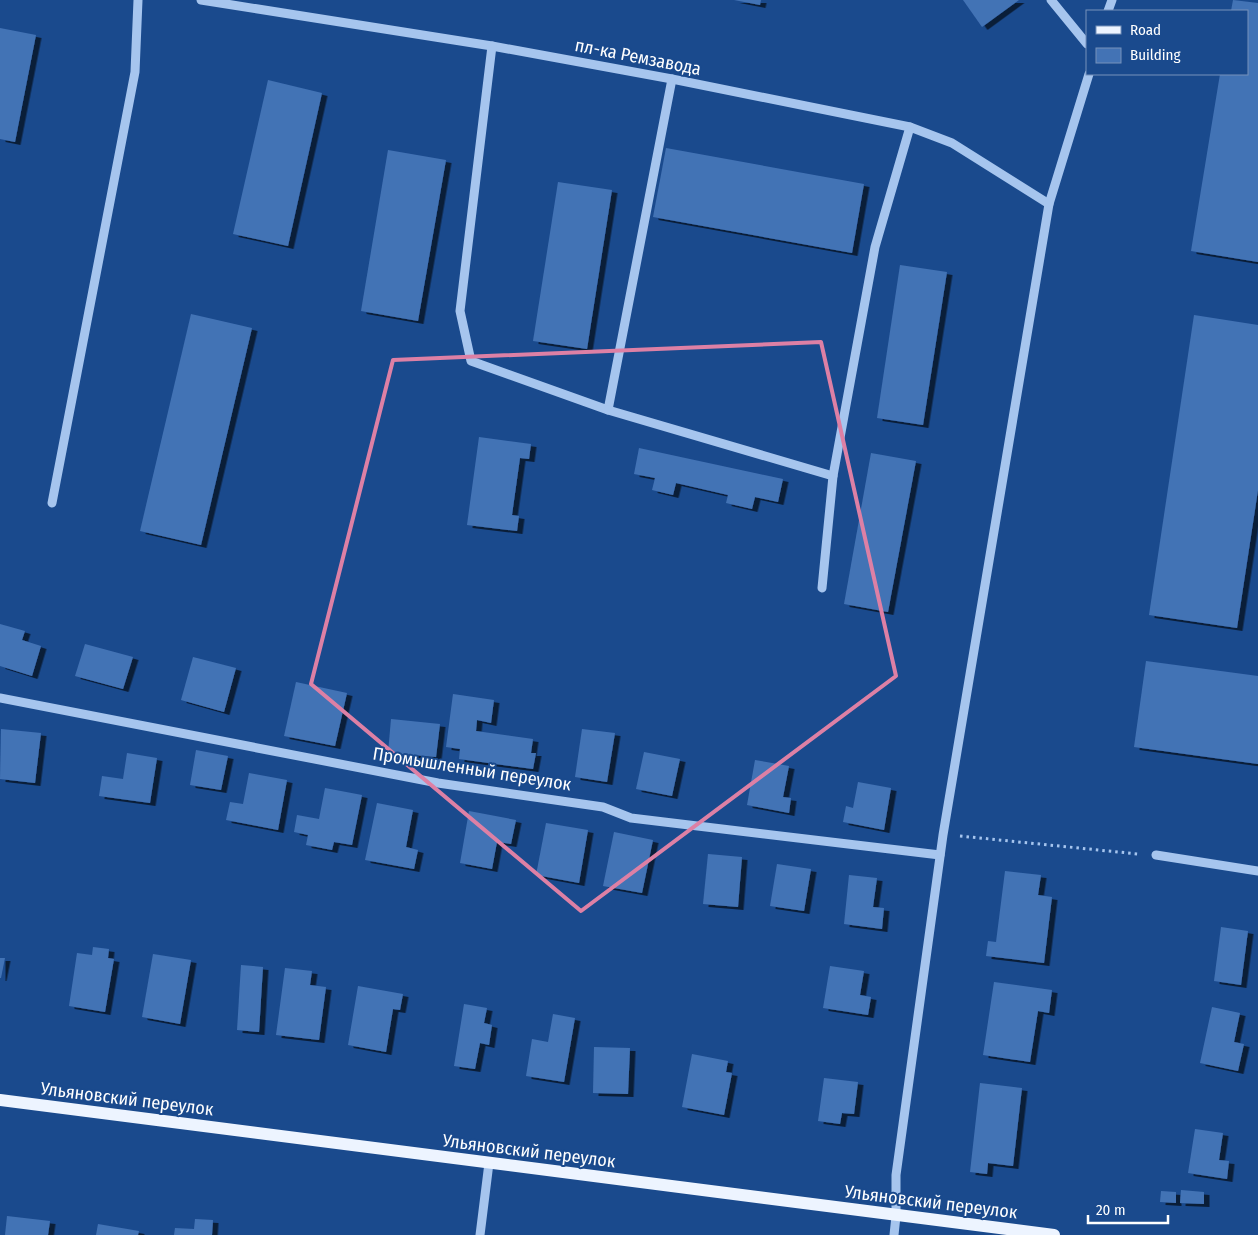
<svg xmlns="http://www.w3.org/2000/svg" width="1258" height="1235" viewBox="0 0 1258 1235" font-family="'Fira Sans Condensed',sans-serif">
<defs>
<filter id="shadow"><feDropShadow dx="5.5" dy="3" stdDeviation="0" flood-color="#0009"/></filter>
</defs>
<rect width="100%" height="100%" fill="#1a4a8d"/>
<g fill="#4373b5" filter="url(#shadow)">
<polygon points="734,0 761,0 760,5"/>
<polygon points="963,0 1019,0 982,27"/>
<polygon points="1233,0 1258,3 1258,262 1191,251 1220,74 1247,74 1247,11 1231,11"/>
<polygon points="0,28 36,35 15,142 0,139"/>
<polygon points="268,80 322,93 288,246 233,234"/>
<polygon points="666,148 864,184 852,253 653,217"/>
<polygon points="388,150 446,160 418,321 361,311"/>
<polygon points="558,182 612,190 587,349 533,341"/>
<polygon points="900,265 947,272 923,425 877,418"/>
<polygon points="191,314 252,328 201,545 140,531"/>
<polygon points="1194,315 1258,325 1258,490 1237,628 1149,615"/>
<polygon points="479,437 531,444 529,459 520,458 512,515 519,516 517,531 467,525"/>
<polygon points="639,448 783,479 778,502 755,497 752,509 726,503 728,495 676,483 673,495 652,490 655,478 634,474"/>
<polygon points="871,453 916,461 888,612 844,604"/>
<polygon points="0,624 25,631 22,640 41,646 32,676 0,666"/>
<polygon points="85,644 133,657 123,689 75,676"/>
<polygon points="193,657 236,668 224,712 181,700"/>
<polygon points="1146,661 1258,676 1258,764 1134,747"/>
<polygon points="296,682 347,693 335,746 284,736"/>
<polygon points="453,694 494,700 491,723 477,720 476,731 533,739 531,753 536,753 533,769 459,759 460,749 446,747"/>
<polygon points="391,719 440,724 436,757 388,753"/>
<polygon points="1,729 41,733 35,783 0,779"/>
<polygon points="582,729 615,733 607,782 575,777"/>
<polygon points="196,750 228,756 221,790 190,785"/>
<polygon points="644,752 680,759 672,796 636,789"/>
<polygon points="127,753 157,758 150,803 99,796 102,776 123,779"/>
<polygon points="755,760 789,766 783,797 791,798 789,813 747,805"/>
<polygon points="249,773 287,780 278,830 226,820 230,802 243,804"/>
<polygon points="858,782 891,788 884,830 843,822 846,806 853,808"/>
<polygon points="325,788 362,795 352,845 334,842 332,850 306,845 308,835 294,832 297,815 319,819"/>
<polygon points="377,803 413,810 406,847 418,850 414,869 365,860"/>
<polygon points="469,811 516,820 511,844 497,842 492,869 460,863"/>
<polygon points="546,823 588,830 579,883 536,875"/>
<polygon points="614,832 653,840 642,893 603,886"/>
<polygon points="708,854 742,857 738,907 703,904"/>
<polygon points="777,864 811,869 804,911 770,906"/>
<polygon points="1005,871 1041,875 1038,895 1052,897 1044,963 986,956 988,941 996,942"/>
<polygon points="849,875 877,878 873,907 884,908 882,929 844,924"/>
<polygon points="1221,927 1248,931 1241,985 1214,981"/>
<polygon points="93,947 109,949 108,958 114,959 105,1012 69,1006 77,953 92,955"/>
<polygon points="153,954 191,960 180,1024 142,1017"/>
<polygon points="0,958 5,958 1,978 0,978"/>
<polygon points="241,965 263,967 259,1032 237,1030"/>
<polygon points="830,966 864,971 860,995 871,997 868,1015 823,1008"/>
<polygon points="285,968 312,971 310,985 326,987 319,1040 276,1035"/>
<polygon points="994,982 1052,990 1049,1013 1038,1011 1030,1062 983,1055"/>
<polygon points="358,986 403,994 400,1010 393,1009 386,1052 348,1045"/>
<polygon points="464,1004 487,1008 484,1023 492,1025 489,1045 480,1043 475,1069 454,1066"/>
<polygon points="1212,1007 1240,1013 1234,1042 1244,1044 1238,1071 1200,1063"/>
<polygon points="553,1014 575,1018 564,1082 526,1076 532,1039 548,1042"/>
<polygon points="594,1047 630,1048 628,1094 593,1093"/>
<polygon points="692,1054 728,1061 726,1072 732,1073 724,1115 682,1107"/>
<polygon points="824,1078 858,1082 854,1114 842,1113 840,1124 818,1121"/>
<polygon points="980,1083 1022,1088 1013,1166 988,1163 987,1174 970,1172"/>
<polygon points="1195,1129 1223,1133 1219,1160 1229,1161 1227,1179 1188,1173"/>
<polygon points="1181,1190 1204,1192 1204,1204 1180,1203"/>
<polygon points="1161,1191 1176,1192 1176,1203 1160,1202"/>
<polygon points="7,1216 50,1221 48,1235 5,1235"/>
<polygon points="195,1219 213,1220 212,1235 174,1235 175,1228 194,1229"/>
<polygon points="98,1224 139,1231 138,1235 96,1235"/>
</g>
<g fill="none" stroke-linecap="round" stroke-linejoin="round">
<polyline stroke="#a6c5ee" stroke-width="3" stroke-dasharray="2.5 4" stroke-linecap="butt" points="960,836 1138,854"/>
<g stroke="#a6c5ee" stroke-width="9">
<polyline points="201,0 492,46 672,79 910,127 952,143 1049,204"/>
<polyline points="1051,0 1087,44"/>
<polyline points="1108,11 1112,0"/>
<polyline points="492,46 460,311 471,361 608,410 672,79"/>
<polyline points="608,410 833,476"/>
<polyline points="52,503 135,72 138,0"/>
<polyline points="822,588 833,476 875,247 910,127"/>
<polyline points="0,698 438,783 603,807 631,818 940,855"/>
<polyline points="1156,855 1258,871"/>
<polyline points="480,1235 489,1163"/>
<polyline points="894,1235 896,1216 896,1175 943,835 1049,204 1089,74"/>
</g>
<polyline stroke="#edf4ff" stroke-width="12" points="0,1100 1054,1235"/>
</g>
<path fill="none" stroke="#dd80a5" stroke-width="4" stroke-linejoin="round" d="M821 342 896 676 581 911 311 684 393 360Z"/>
<g text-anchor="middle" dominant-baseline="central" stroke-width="4" stroke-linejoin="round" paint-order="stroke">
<g font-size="18" fill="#fff" stroke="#1a4a8d">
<text transform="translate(638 57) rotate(11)">пл-ка Ремзавода</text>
<text transform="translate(472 769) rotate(9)">Промышленный переулок</text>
<text transform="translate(127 1099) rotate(7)">Ульяновский переулок</text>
<text transform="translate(529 1151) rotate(7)">Ульяновский переулок</text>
<text transform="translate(931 1202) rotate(7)">Ульяновский переулок</text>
</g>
</g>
<rect x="1086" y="10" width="162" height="65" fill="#1a4a8d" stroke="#7692bb"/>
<rect x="1096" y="26" width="25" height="8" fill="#edf4ff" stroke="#7692bb"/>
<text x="1130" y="35" font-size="15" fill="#ffffff">Road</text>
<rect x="1096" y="48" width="25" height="15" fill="#4373b5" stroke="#7692bb"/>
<text x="1130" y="60" font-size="15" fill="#ffffff">Building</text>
<path d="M1088 1215v8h80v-8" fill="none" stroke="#ffffff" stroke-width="2.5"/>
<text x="1096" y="1215" font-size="15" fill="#ffffff" stroke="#1a4a8d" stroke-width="4" paint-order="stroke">20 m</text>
</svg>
